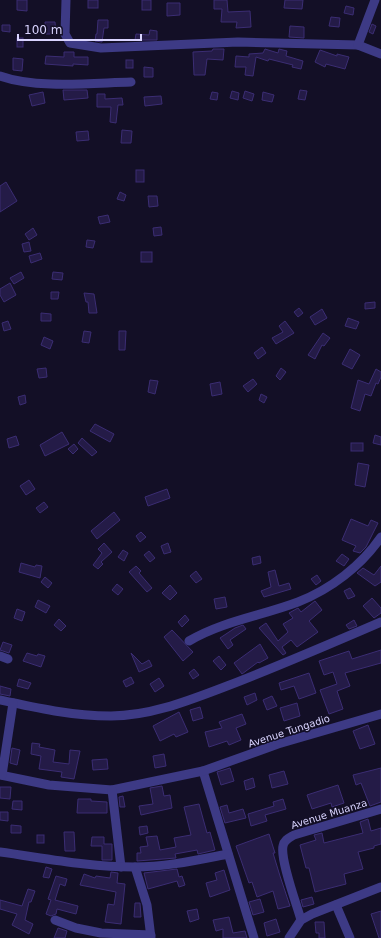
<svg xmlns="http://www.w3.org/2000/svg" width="381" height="938" viewBox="0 0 381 938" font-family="'DejaVu Sans',sans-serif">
<rect width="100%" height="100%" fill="#130f26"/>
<g fill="#241b47" stroke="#3b2d73">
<polygon points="17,0 27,0 27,11 17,10"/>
<rect x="88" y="0" width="10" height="8"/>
<rect x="142" y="0" width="9" height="10"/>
<polygon points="214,0 227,0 228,12 250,11 251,27 236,28 237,22 221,22 222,9 214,9"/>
<polygon points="285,0 303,0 302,9 284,8"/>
<polygon points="167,3 180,3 180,15 167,16"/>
<polygon points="346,6 354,8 353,15 344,13"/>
<polygon points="331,17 340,18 339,27 329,26"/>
<polygon points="98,20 108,20 108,28 104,28 102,42 95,41 96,34 97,34"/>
<polygon points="45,22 55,22 56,34 46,34"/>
<polygon points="372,24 376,26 373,34 369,32"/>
<polygon points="2,25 10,25 10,32 2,31"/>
<polygon points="290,26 304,27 304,38 289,37"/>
<polygon points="150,30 157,31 157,40 135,40 136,34 149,35"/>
<rect x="17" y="38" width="6" height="9"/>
<polygon points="213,49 224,49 223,60 207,59 205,75 194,75 193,52 212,51"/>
<polygon points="265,49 278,53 279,49 287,51 286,56 303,61 301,69 292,67 293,65 269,59 268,61 256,57 253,76 245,75 246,67 235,67 236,56 249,57 249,54 263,53"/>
<polygon points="320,50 337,56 337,54 349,57 345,69 326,64 325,67 315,62"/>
<polygon points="64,52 74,52 74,57 88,57 88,65 73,64 73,66 45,64 46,56 64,57"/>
<polygon points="13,58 23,59 22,71 13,70"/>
<rect x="126" y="60" width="7" height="8"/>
<polygon points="144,67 153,68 153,77 144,77"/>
<polygon points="63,90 87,90 88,98 64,100"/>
<polygon points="300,90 307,91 305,100 298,99"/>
<polygon points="232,91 239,93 238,100 230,98"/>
<polygon points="245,91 254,94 252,101 243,98"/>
<polygon points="43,92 45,103 32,106 29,95"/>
<polygon points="212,92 218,93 217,100 210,99"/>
<polygon points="263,92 274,95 272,102 262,100"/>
<polygon points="97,94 105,94 105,99 122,98 123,105 118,105 116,123 110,122 111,107 97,107"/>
<polygon points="161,96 162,104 145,106 144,97"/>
<polygon points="122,130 132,131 131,143 121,143"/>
<polygon points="88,131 89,140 77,141 76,132"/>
<rect x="136" y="170" width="8" height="12"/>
<polygon points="6,182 17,201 0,212 0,186"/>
<polygon points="120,192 126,195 124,201 117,199"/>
<polygon points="148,196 157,196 158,206 149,207"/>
<polygon points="108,215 110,222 100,224 98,217"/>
<polygon points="161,227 162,235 154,236 153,228"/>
<polygon points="33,228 37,235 29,240 25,234"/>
<polygon points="87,240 95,241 93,248 86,247"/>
<polygon points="29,242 31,251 24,252 22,244"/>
<rect x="141" y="252" width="11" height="10"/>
<polygon points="40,253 42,259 31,263 29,256"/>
<polygon points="21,272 24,278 14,284 10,278"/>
<polygon points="53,272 63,273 62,280 52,279"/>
<polygon points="10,283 16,295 4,302 0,295 0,289"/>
<polygon points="51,292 59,292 58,299 51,299"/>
<polygon points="84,293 94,294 97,313 89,313 88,302 86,302"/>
<polygon points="375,302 375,308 365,309 365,303"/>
<polygon points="299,308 303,313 298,317 294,312"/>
<polygon points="322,309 327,318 315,325 310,317"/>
<polygon points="41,313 51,314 51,321 41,321"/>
<polygon points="348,318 359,322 356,329 345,326"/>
<polygon points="8,321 11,329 4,331 2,323"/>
<polygon points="285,321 294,333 276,344 272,338 283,332 279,326"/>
<polygon points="84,331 91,332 89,343 82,342"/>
<polygon points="119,331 126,331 125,350 119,350"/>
<polygon points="323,333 330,338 324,346 322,345 315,359 308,355"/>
<polygon points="44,337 53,341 50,349 41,345"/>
<polygon points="262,347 266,353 258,359 254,353"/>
<polygon points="350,349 360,355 352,369 342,364"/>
<polygon points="46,368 47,377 39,378 37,369"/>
<polygon points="281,368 286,372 280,380 276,376"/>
<polygon points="376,369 381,372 381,377 378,384 376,383 371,396 365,394 360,411 351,408 358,380 369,384"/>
<polygon points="253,379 257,384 248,392 243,386"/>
<polygon points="150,380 158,381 155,394 148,392"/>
<polygon points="220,382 222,394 212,396 210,384"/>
<polygon points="261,394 267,397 264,403 259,400"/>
<polygon points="25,395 26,403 20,405 18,397"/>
<polygon points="95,424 114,434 110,442 90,431"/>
<polygon points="62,432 69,444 45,456 40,445"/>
<polygon points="375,435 381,437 381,445 373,443"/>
<polygon points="16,436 19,445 9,448 7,439"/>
<polygon points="82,438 97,452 92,456 78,443"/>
<rect x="351" y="443" width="12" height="8"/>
<polygon points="74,444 78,449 73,454 68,449"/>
<polygon points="358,463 369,465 365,487 355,485"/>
<polygon points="29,480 35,489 26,495 20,486"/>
<polygon points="167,489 170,498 148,506 145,497"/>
<polygon points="44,502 48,507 40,513 36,508"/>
<polygon points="114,512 120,520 97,539 91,531"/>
<polygon points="351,519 368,526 371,520 378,523 366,547 360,553 353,551 356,546 342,540"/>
<polygon points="141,532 146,537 140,542 136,536"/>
<polygon points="104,543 112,552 101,562 103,564 98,569 93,565 102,553 98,549"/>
<polygon points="168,543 171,552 164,554 161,546"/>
<polygon points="123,550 128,553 124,561 118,557"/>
<polygon points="149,551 155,558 150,562 144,555"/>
<polygon points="342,554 349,559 344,566 336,561"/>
<polygon points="260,556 261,563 253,565 252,558"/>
<polygon points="21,563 35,567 36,565 42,566 40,578 19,572"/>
<polygon points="136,566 141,571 139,573 152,588 147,592 129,572"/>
<polygon points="381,566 381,582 375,586 357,573 363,568 374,575"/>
<polygon points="275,570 279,586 289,583 291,589 264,597 261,591 271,587 268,572"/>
<polygon points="196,571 202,579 196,583 190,576"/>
<polygon points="317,575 321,581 316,585 311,579"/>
<polygon points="45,577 52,583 48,588 41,582"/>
<polygon points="117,584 123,589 118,595 112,590"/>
<polygon points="170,585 177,593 170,600 162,593"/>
<polygon points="350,588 355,596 348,599 344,591"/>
<polygon points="225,597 227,607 216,609 214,599"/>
<polygon points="372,598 381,608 381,613 374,618 363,606"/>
<polygon points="38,600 50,606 46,613 35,607"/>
<polygon points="315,601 322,610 309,621 318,632 297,647 291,640 282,647 286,653 283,655 259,628 266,623 278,641 288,632 283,624 293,618 289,613 298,608 301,612"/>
<polygon points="17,609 25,612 22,621 14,618"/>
<polygon points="185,615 189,620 182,627 178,622"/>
<polygon points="59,619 66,626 61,631 54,625"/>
<polygon points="354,620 357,626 349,629 346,625"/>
<polygon points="243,625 246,629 230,640 233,645 228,649 220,638 235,628"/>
<polygon points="172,630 193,652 183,661 164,637"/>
<polygon points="3,642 12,645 9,653 0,650"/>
<polygon points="260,644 268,658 259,663 258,662 242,674 234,663"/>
<polygon points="381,650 381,663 345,673 350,686 337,691 343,709 329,714 320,690 337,684 333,672 324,675 319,661 349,651 352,659"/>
<polygon points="27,653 37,656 38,654 45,656 41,667 23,661"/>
<polygon points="131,653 142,664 149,660 152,666 139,672"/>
<polygon points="219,656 226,665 221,670 213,661"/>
<polygon points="194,669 199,675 193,679 189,673"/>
<polygon points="309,673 316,693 299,699 294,686 281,690 279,683"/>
<polygon points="131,677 134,683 126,687 123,681"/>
<polygon points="159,678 164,686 155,692 150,684"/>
<polygon points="19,679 31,683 28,689 17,686"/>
<polygon points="0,686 11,689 10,696 0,694"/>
<polygon points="255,693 257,700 247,705 244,697"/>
<polygon points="272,696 277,706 267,710 263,700"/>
<polygon points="297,703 300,716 284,721 280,708"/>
<polygon points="200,707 203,718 193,721 190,710"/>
<polygon points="179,712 188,732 176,737 174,734 160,741 153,726"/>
<polygon points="242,714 246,724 236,728 241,740 229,745 227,741 209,747 205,732 222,728 219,722"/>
<polygon points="368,725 375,744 360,749 353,731"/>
<polygon points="32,743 40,744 39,747 55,750 53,762 69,764 70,750 80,751 74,779 61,777 62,772 39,769 41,756 31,754"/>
<polygon points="12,748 20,750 17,765 10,763"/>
<polygon points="164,754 166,766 155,768 153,756"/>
<polygon points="107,759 108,769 93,770 92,760"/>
<polygon points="230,768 234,781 221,785 217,772"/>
<polygon points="381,768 381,802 370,806 361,783 356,785 353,775"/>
<polygon points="284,771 288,784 272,788 269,775"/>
<polygon points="253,778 255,787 246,790 244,781"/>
<polygon points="338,785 344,803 332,807 331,803 312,809 307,795"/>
<polygon points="162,786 164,796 170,795 172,808 141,815 139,806 153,804 150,788"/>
<polygon points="0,787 11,787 10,799 0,798"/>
<polygon points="123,796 125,807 120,807 119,797"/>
<polygon points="78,799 91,799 91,801 107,802 107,813 77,813"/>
<polygon points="283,799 286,809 265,815 267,821 251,826 248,814 274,806 273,802"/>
<polygon points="13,801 22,801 22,810 12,809"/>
<polygon points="199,804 207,833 210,832 215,850 198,854 197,850 175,854 176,858 137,861 137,853 141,853 140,847 148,846 146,837 157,836 160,850 176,847 174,838 191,835 184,807"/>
<polygon points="227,805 229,813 243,809 246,818 225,823 220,807"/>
<polygon points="0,812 8,812 8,821 0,820"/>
<polygon points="368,819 371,831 381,828 381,844 374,846 374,848 358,852 363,869 344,874 346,884 315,892 309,868 306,868 300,845 316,840 314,835 322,833 324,843 363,833 360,822"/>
<polygon points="11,825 21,826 21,833 11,833"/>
<polygon points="147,826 148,833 140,835 139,827"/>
<polygon points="64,832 74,832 75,851 65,851"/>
<polygon points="269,834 275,853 273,853 280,876 290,906 278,909 273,891 257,897 252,882 249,883 236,846"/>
<rect x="37" y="835" width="7" height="8"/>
<polygon points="92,837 104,837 104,844 112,844 112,860 102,860 102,846 91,846"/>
<polygon points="46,867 52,869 49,878 43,877"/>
<polygon points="177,869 179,877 182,876 185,885 179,887 177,881 148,889 144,873"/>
<polygon points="224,870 230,890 210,897 206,883 217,880 215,873"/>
<polygon points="111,872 118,873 117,883 125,884 121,924 105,922 108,904 114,905 116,892 80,885 84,874 95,878 96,876 110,878"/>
<polygon points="56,876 67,879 65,886 60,884 55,900 78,906 76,914 57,909 56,914 51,916 46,914 51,900 48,899"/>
<polygon points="28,889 35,891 31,902 29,902 25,920 33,924 29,934 12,925 17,914 0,909 0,900 22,906"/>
<polygon points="312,897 314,904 303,907 301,900"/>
<polygon points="260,899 264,912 253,915 249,902"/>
<polygon points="135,903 140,903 141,917 134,917"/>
<polygon points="197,909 199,919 190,922 187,911"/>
<polygon points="381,911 381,938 379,938 371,914"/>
<polygon points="229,917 233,933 245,931 247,938 223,938 223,929 216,931 213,920"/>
<polygon points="276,919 280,932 267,936 264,923"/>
<polygon points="315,922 324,922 325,938 319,938 319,933 316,933"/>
<polygon points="58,928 67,931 65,938 54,938"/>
</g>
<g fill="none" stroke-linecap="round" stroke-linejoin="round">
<g stroke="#3d3a85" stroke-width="9">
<polyline points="66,0 65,34 70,43 101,48 238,42 358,45 381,54"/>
<polyline points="358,45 375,0"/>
<path d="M0 76C36 89 92 83 131 82"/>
<path d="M189 641C223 621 261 616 298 602 331 589 361 566 381 537"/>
<polyline points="0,656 8,659"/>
<path d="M0 700C36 708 73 716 111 716 151 716 190 700 227 686 279 666 330 644 381 622"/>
<polyline points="203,771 254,938"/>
<polyline points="0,775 49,785 112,790 203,771 278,744 381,714"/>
<polyline points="2,775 13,703"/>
<polyline points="112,790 121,867"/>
<path d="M0 852C44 858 89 867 134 867 166 867 197 860 228 854"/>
<polyline points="135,867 147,905 151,938"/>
<polyline points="336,905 350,938"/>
<polyline points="55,920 76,928 101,933 151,935"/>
<path d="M301 920C297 905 280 860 283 846 284 840 289 838 294 835L381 809"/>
<polyline points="289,938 301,920 312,914 381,887"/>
</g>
</g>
<g text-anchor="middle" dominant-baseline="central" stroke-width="3" stroke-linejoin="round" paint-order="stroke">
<g font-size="10" fill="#d9d4ff" stroke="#130f26">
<text transform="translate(289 731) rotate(-18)">Avenue Tungadio</text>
<text transform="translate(329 814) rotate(-17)">Avenue Muanza</text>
</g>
</g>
<path d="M18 34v6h123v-6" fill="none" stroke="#d9d4ff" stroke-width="2"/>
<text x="24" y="34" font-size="12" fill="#d9d4ff" stroke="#130f26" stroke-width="3" paint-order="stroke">100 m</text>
</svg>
